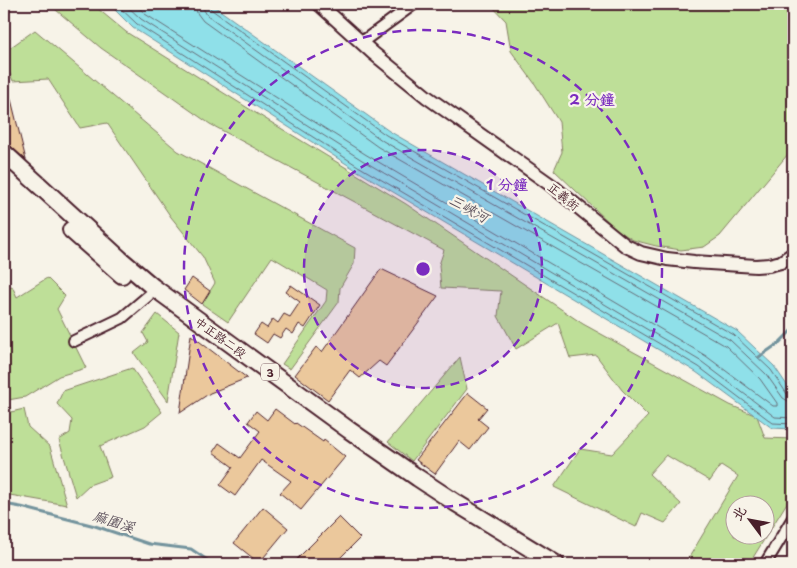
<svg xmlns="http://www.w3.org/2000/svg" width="797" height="568" viewBox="0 0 797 568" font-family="'Playpen Sans','LXGW WenKai TC',sans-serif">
<rect width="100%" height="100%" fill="#f7f3e8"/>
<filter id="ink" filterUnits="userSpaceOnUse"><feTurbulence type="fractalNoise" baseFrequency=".02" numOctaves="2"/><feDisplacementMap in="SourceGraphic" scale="10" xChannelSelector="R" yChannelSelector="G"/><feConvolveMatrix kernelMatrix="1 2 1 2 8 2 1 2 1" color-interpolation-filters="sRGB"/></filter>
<g filter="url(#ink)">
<g fill="#bedf98" stroke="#847f62" fill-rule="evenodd">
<path d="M49 4H92L126 32 259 115 406 204 583 324 730 405 757 416 765 438 793 439V493L749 564H685L738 476 721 465 710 481 666 455 649 474 681 504 665 523 642 513 636 527 554 487 580 449 612 454 648 416 622 390 596 355 570 358 558 323 516 349 498 316 501 291 441 288 439 265 444 250 210 124 101 48ZM734 506H764V536H734Z"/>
<polygon points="490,4 793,4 793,148 720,236 704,247 681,250 656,246 633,240 616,229 554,170 562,152 559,122 535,84 511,51 506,21"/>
<polygon points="35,30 178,151 355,248 354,264 340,288 339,302 290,369 282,364 326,301 327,290 272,257 228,322 202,304 215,283 203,257 171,217 107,123 80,128 48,79 13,81 4,59 4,52"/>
<polygon points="47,278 65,296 57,309 86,368 59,376 25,397 8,400 11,412 24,409 28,427 50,447 67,505 4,494 4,289 12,286 17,297"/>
<polygon points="157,314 179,332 168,401 134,353 148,342 143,333"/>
<polygon points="460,357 467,389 412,461 388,442"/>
<polygon points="132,368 162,412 145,426 100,446 111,477 89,485 76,497 59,440 70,433 72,420 57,404 63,391"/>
</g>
<polygon fill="#8fe0e9" stroke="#73939d" points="109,4 211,4 389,131 737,331 774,366 793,394 793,429 772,428 696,372 356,170 133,28"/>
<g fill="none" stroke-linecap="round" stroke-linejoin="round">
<g stroke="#666c77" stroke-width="1">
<polyline points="116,4 137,24 358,166 699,367 773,423 793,424"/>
<polyline points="125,4 141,19 362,160 702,362 775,417 793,418"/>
<polyline points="136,4 145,14 365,154 706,356 773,406 777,406 777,403 760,379 726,346 378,147 203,21 197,13 195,4"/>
<polyline points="203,4 204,10 207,15 383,141 730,340 766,374 783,398 788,401 793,402"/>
<polyline points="209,4 210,8 212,10 386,135 734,335 771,370 787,394 793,396"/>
</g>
<g stroke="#73939d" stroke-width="3">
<polyline points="759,357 779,343 793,329"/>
<polyline points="4,504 21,507 95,526 149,544 191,549 213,564"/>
</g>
</g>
<g fill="#ebc89c" stroke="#4a1f2b">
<polygon points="4,83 7,83 26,160 4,140"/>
<polygon points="381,269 438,296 386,366 379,361 360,378 350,370 328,400 295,375 316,347 322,352"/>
<polygon points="192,278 210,291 202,304 184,290"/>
<polygon points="291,285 320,305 305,328 299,324 293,334 286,329 280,338 273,334 267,343 254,334 261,324 267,328 273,319 278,323 284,314 290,317 300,302 286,292"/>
<polygon points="191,335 247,378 210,393 180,413"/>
<polygon points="468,393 487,408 478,419 488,427 470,450 459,441 435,474 416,460"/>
<polygon points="275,409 295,424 296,423 323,442 324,440 345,457 301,510 280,493 291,481 261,460 235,496 220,485 233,467 213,452 219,443 240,458 260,431 248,422 256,411 267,420"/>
<polygon points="263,507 288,528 259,563 234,543"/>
<polygon points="339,517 360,538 334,564 292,564"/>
</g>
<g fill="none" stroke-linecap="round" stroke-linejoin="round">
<defs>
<g id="minor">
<polyline points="362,42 414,4"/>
<polyline points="74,341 122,318 148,296"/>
<polyline points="765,564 793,518"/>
</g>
<polyline id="tertiary" points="319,4 373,53 427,97 551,185 626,246 641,253 667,259 694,262 756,266 769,265 781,262 793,254"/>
<g id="primary">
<polyline points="4,153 120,259 153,287 349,430 418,478 456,503 556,564"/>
<polyline points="71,230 122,275"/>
</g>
</defs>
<use href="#minor" stroke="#4a1f2b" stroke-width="14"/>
<use href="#tertiary" stroke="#4a1f2b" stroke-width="16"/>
<use href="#primary" stroke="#4a1f2b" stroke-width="20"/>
<use href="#minor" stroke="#f7f3e8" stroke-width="10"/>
<use href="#tertiary" stroke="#f7f3e8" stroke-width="12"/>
<use href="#primary" stroke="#f7f3e8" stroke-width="16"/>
</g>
</g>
<circle cx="423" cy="269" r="119" fill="#7b2cbf" fill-opacity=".12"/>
<g fill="none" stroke="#7b2cbf" stroke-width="2.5" stroke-dasharray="9 6">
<circle cx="423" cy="269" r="119"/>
<circle cx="423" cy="269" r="239"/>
</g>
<g text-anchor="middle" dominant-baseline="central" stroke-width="4.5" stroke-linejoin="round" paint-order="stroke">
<rect fill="#f7f3e8" stroke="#7e5f64" stroke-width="1" x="261" y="363.5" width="18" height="17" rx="4"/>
<g font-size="11" font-weight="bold" fill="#4a1f2b">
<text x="270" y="372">3</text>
</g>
<g font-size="12" fill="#4a1f2b" stroke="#f7f3e8">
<text transform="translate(564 196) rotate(39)">正義街</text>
<text transform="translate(221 337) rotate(36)">中正路二段</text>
</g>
<g font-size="14" font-style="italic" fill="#5b4f5a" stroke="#f7f3e8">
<text transform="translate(469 208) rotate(29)">三峽河</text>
<text transform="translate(114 521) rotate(18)">麻園溪</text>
</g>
</g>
<circle cx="423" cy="269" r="8" fill="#7b2cbf" stroke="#f7f3e8" stroke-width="2.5"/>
<g font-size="15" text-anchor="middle" font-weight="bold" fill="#7b2cbf" stroke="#f7f3e8" stroke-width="4.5" stroke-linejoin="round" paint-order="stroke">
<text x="592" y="105">2 分鐘</text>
<text x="507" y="190">1 分鐘</text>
</g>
<rect width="797" height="568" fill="none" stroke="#f7f3e8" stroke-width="20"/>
<rect x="10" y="10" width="777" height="548" fill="none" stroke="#4a1f2b" stroke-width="2" filter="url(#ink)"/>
<g transform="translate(750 520) rotate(302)"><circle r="24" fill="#f7f3e8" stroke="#b29e9c"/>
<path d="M0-4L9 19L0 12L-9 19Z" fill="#4a1f2b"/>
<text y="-8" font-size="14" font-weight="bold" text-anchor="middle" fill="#4a1f2b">北</text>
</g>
</svg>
